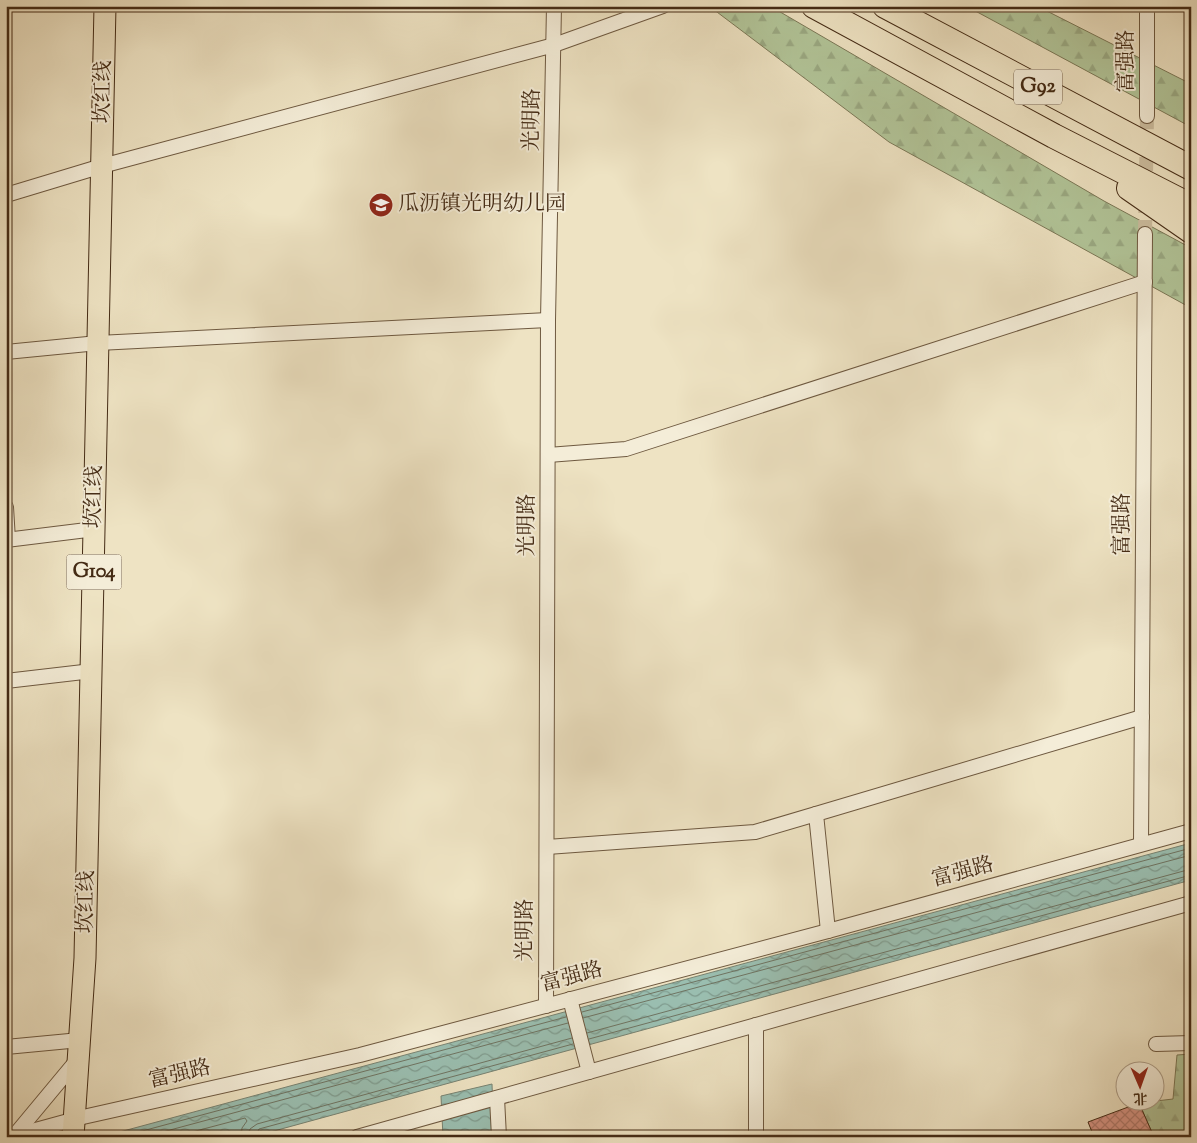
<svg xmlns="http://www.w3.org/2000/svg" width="1197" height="1143" viewBox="0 0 1197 1143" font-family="'Sorts Mill Goudy','Noto Serif SC',serif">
<defs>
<pattern id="forest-firs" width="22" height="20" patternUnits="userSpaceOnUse" patternTransform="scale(1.25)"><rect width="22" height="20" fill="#b2c599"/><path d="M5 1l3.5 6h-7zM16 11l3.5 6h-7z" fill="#9aa983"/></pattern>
<pattern id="water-waves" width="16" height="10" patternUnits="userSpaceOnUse" patternTransform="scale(1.25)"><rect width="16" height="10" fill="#9abeb0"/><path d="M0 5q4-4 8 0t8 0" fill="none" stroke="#7f9b8e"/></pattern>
<pattern id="building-cross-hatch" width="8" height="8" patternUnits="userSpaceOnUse" patternTransform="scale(1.25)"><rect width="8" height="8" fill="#d99586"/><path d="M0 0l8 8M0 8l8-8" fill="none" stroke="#b27a6c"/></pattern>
</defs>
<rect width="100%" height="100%" fill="#eee3c3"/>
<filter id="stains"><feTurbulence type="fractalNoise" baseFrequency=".004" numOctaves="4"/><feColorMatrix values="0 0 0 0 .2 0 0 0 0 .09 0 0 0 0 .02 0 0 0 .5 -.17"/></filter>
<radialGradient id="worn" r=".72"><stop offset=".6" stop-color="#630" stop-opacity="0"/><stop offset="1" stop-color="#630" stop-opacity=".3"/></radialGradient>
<g fill="url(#forest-firs)" stroke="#7b7857">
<polygon points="709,6 770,6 1104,201 1191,248 1191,308 889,142"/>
<polygon points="966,6 1037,6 1191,84 1191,127"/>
<polygon points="1191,1054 1191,1134 1182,1137 1154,1137 1139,1103 1173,1099 1177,1055"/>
</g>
<g fill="url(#water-waves)" stroke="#788372">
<polygon points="1191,843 1191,880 252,1137 101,1137"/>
<polygon points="492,1084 494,1137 443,1137 441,1096"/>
</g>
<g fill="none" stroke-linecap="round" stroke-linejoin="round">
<g stroke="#6f7462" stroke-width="1">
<polyline points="582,1012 1191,848"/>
<polyline points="583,1018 1191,855"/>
<polyline points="587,1033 1191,869"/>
<polyline points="589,1039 1191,875"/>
<polyline points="120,1137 566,1017"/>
<polyline points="144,1137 568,1023"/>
<polyline points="173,1137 245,1118 247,1121 242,1128 241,1137"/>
<polyline points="248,1137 250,1129 257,1124 572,1038"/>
<polyline points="255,1137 259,1129 573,1044"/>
</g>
</g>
<polygon fill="url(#building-cross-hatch)" stroke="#442b15" points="1139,1103 1154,1137 1094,1137 1088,1122"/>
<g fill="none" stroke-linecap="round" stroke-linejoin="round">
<polyline stroke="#ccbea0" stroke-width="14" stroke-dasharray="14 7" stroke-linecap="butt" points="1145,234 1147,116"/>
<defs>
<g id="minor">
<polyline points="1147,6 1147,116"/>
<polyline points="6,195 102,166 554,45 663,6"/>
<polyline points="6,352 98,343 548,320"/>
<polyline points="548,455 626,449 1145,282"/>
<polyline points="6,507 8,540"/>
<polyline points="6,540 95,529"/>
<polyline points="6,681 92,671"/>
<polyline points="1141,844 1145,234"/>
<polyline points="547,847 755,832 816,814"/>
<polyline points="828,931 816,814 1142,717"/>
<polyline points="570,999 589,1072"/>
<polyline points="546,1006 548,320 554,6"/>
<polyline points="1156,1044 1191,1043"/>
<polyline points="6,1047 80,1040"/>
<polyline points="497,1098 499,1137"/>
<polyline points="14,1136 78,1059"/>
<polyline points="10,1137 83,1117 360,1055 828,931 1191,831"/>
<polyline points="357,1137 1191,903"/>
<polyline points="756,1137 756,1025"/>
</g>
<polyline id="primary" points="73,1137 85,958 105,6"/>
<g id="motorway">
<polyline points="814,6 1054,136 1191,206"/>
<polyline points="885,6 1191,168"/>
<polyline points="1129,188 1191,231"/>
</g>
</defs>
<use href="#minor" stroke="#6e5940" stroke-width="16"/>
<use href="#primary" stroke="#442b15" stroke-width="23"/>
<use href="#motorway" stroke="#442b15" stroke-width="26"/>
<use href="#minor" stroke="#f4edd8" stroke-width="14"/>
<use href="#primary" stroke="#eee3c3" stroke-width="21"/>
<use href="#motorway" stroke="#eee3c3" stroke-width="24"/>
</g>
<defs>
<symbol id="school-disc" viewBox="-11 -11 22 22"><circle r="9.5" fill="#8f2418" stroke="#f4edd8"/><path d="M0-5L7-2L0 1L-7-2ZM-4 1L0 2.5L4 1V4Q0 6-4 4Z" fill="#fff"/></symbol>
</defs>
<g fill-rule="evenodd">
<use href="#school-disc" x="367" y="191" width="28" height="28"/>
</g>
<g text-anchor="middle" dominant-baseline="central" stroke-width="4" stroke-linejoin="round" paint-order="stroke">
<g fill="#f4edd8" stroke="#796550" stroke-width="1">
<rect x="1014" y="69.5" width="48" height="35" rx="4"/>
<rect x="66.5" y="554.5" width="55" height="35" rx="4"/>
</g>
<g font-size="20" font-weight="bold" fill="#442b15">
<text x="1038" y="87">G92</text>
<text x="94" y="572">G104</text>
</g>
<g font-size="21" fill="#442b15" stroke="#f4edd8">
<text transform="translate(1127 61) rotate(-90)">富强路</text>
<text transform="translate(104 92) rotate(-89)">坎红线</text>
<text transform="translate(533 120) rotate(-89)">光明路</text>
<text transform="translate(95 497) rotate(-89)">坎红线</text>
<text transform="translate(1123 524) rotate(-90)">富强路</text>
<text transform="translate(528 525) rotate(-90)">光明路</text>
<text transform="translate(963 873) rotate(-15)">富强路</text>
<text transform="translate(87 902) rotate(-89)">坎红线</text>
<text transform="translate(526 930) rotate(-90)">光明路</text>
<text transform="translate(572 978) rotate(-15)">富强路</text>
<text transform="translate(180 1075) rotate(-13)">富强路</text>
</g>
<g font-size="21" fill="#442b15" stroke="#f4edd8" text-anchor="start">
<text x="398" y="205">瓜沥镇光明幼儿园</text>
</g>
</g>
<rect width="1197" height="1143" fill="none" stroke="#eee3c3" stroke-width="25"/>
<rect x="8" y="8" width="1182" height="1128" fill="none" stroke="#442b15" stroke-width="2.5"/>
<rect x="12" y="12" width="1172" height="1118" fill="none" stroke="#442b15"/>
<g transform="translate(1140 1086) rotate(178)"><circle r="24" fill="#f4edd8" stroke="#ae9f8a"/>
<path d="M0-4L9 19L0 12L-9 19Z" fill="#8f2418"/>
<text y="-8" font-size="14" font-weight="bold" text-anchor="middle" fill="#442b15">北</text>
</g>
<rect width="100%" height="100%" filter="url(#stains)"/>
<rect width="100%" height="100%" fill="url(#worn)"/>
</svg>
